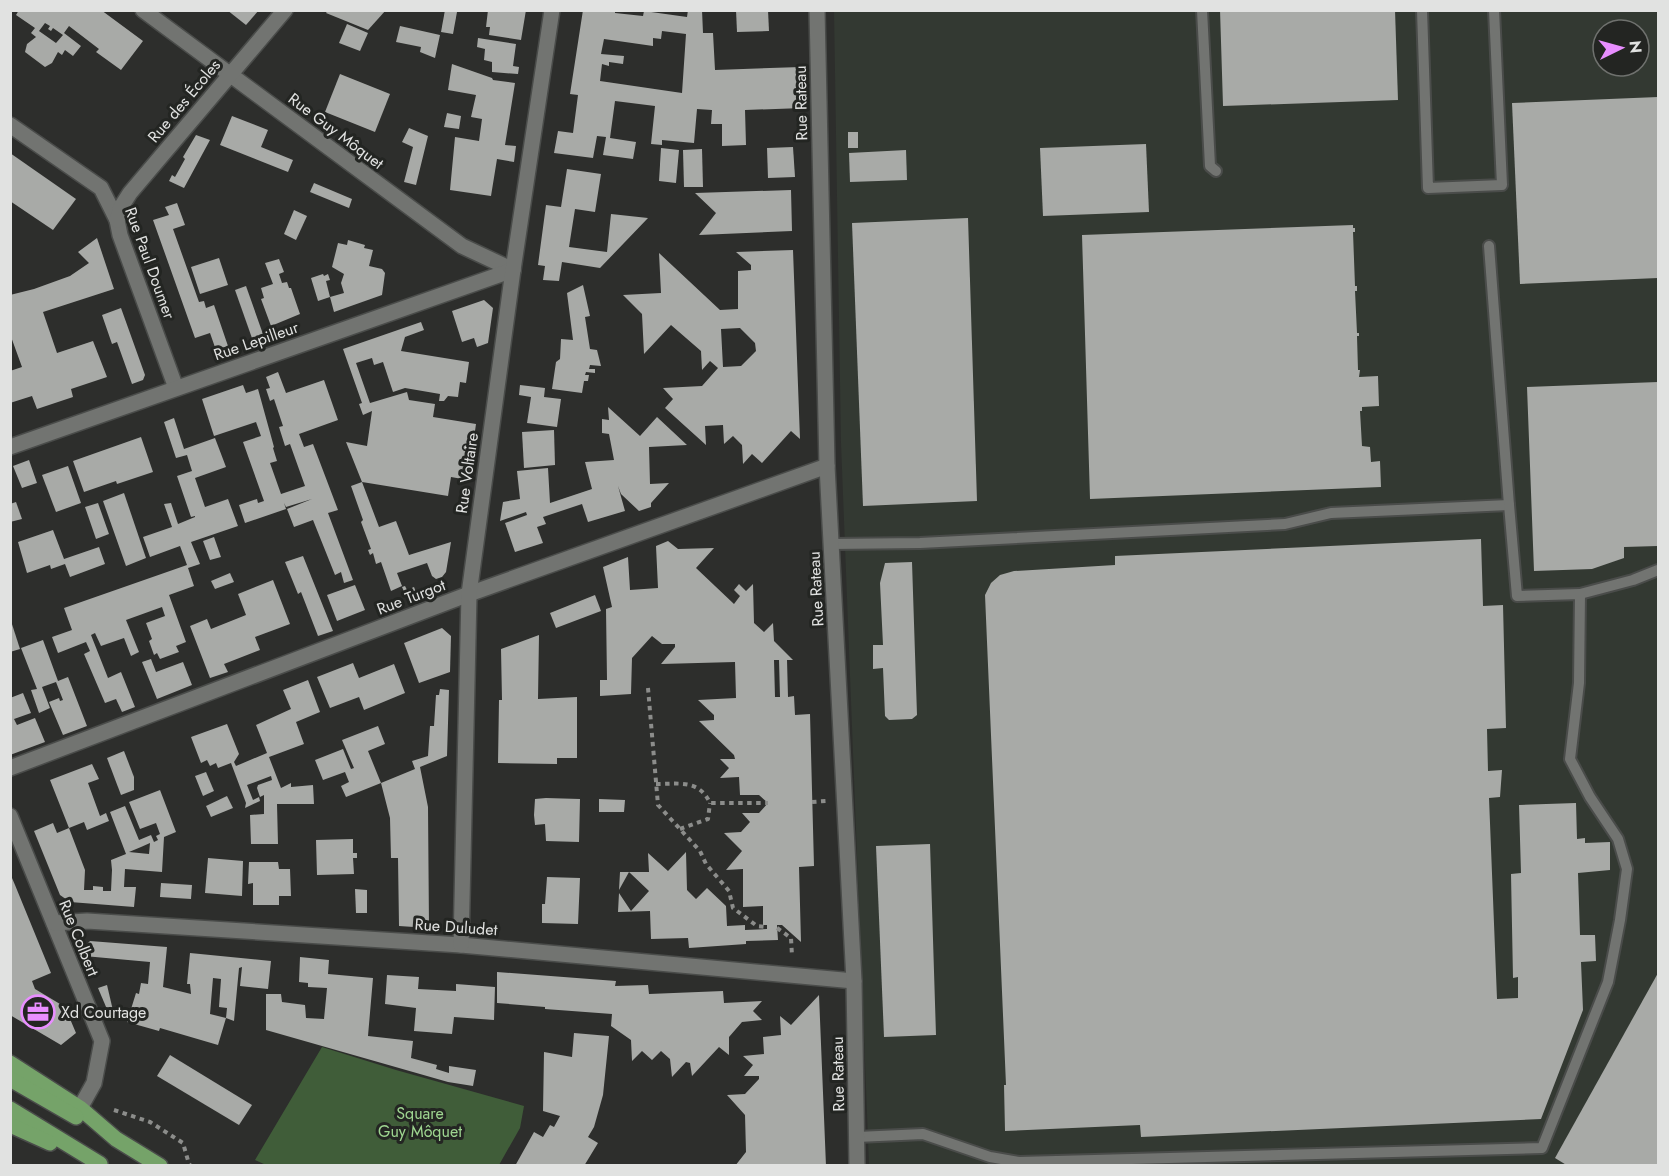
<svg xmlns="http://www.w3.org/2000/svg" width="1669" height="1176" viewBox="0 0 1669 1176" font-family="Jost,sans-serif">
<rect width="100%" height="100%" fill="#2d2e2c"/>
<path fill="#333932" fill-rule="evenodd" d="M834 11H1658V1165H869L841 443ZM1603 30H1639V66H1603Z"/>
<polygon fill="#405d39" points="322,1047 396,1070 524,1106 520,1128 499,1165 266,1165 255,1160"/>
<g fill="#a8aaa7" fill-rule="evenodd">
<path d="M19 10H101L143 41 121 70 96 52 99 49 69 26 64 33 81 46 73 56 65 50 62 55 58 52 52 63 45 67 25 52 27 44 36 37 31 33 35 28 16 15ZM45 23 50 26 48 29 51 31 53 28 63 35 56 43 39 31Z"/>
<polygon points="227,10 259,10 246,25"/>
<polygon points="328,10 386,10 368,30 326,13"/>
<polygon points="445,10 457,12 453,34 441,32"/>
<polygon points="488,10 526,10 521,40 489,35 490,27 486,27"/>
<path d="M583 10H615V13L643 16 644 11 687 17 688 10H702L703 33H713L715 70 801 67 803 108 745 110 746 145 722 146V124H711L712 110 697 109 694 143 662 140V145L651 144 655 106 615 101 610 138 636 142 633 159 603 155 606 137 597 136 593 158 554 153 558 131 573 133 578 95 570 94ZM662 31 686 34 682 93 600 81 602 64 609 66V62L623 64 624 56 601 54 604 39 653 46V38L661 39Z"/>
<polygon points="736,10 768,10 769,31 737,32"/>
<polygon points="1220,10 1395,10 1398,100 1223,106"/>
<polygon points="347,24 368,33 360,51 339,43"/>
<polygon points="400,26 440,35 435,58 420,52 421,47 396,42"/>
<polygon points="478,38 516,44 513,66 519,67 518,74 492,72 492,62 484,60 485,49 477,47"/>
<polygon points="452,64 492,78 493,80 515,83 505,145 516,146 514,162 497,159 491,196 450,190 455,137 479,141 482,119 471,117 476,95 448,90"/>
<polygon points="340,74 390,94 375,132 325,112"/>
<polygon points="1658,97 1658,278 1520,284 1512,103"/>
<polygon points="447,113 461,116 459,129 444,127"/>
<polygon points="232,116 268,130 261,147 293,160 288,172 220,145"/>
<polygon points="409,128 428,136 416,185 404,182 413,147 402,142"/>
<rect x="848" y="132" width="10" height="16"/>
<polygon points="196,135 210,140 184,188 169,181 172,175 175,177 185,159 183,157"/>
<polygon points="1146,144 1149,212 1043,216 1040,148"/>
<polygon points="793,147 795,177 768,178 767,148"/>
<polygon points="661,148 679,150 676,183 659,181"/>
<polygon points="702,149 703,187 684,187 683,150"/>
<polygon points="906,150 907,180 850,182 849,153"/>
<polygon points="10,153 76,199 53,230 10,201"/>
<polygon points="567,169 601,174 595,212 575,209 569,247 607,252 611,214 648,218 600,268 562,262 559,281 543,280 545,266 538,265 546,205 561,207"/>
<polygon points="314,183 352,199 349,208 310,192"/>
<polygon points="791,190 792,231 699,235 716,213 695,193"/>
<polygon points="177,203 185,225 173,229 199,302 204,301 206,308 214,305 229,349 217,353 210,333 195,338 153,220 169,215 165,207"/>
<polygon points="294,210 307,216 296,240 284,234"/>
<polygon points="968,218 977,501 863,506 852,223"/>
<polygon points="1353,225 1353,228 1355,228 1355,232 1353,232 1355,286 1357,286 1357,291 1355,291 1357,333 1359,333 1359,336 1357,336 1358,370 1360,370 1359,377 1378,376 1379,406 1362,407 1362,411 1360,411 1362,446 1370,447 1371,462 1380,461 1381,487 1090,499 1082,235"/>
<polygon points="97,238 114,289 43,312 57,353 93,341 107,377 71,389 73,397 37,409 32,396 10,403 10,371 22,367 10,334 10,295 34,289 70,276 89,263 78,252"/>
<polygon points="348,240 365,245 364,248 373,250 369,266 382,269 385,273 382,295 334,312 330,297 318,301 311,278 323,274 324,276 328,274 330,280 326,281 330,297 344,293 341,283 344,274 332,267 338,243 347,245"/>
<path d="M793 250 800 439 791 431 762 463 752 454 743 464 742 445 733 436 724 444 723 425 705 426 706 445 665 408 673 399 663 388 702 386 718 368 710 361 702 370 701 351 671 325 644 354 642 314 623 295 661 293 659 253 720 310 738 309V271L751 270V265L736 252ZM740 328 755 343 756 351 741 366 723 367 721 329Z"/>
<polygon points="219,258 228,285 200,294 191,267"/>
<polygon points="279,259 284,272 279,274 282,283 287,282 289,288 291,288 300,314 271,326 261,299 264,298 261,288 273,284 265,263"/>
<polygon points="583,285 590,316 585,317 590,349 597,350 601,366 590,365 589,369 595,369 595,373 586,372 585,375 589,375 588,381 584,381 582,393 552,389 556,362 560,359 561,339 573,340 567,293"/>
<polygon points="246,286 264,337 253,341 235,290"/>
<polygon points="484,300 493,308 488,343 477,347 474,338 462,342 452,311"/>
<polygon points="121,308 145,375 143,380 132,384 117,342 112,344 102,315"/>
<polygon points="421,322 424,330 405,337 401,351 469,362 466,383 460,382 458,397 448,396 444,401 439,401 440,394 405,388 393,392 383,362 374,365 372,358 356,363 370,403 407,392 409,400 435,404 433,417 476,424 468,480 451,477 448,496 362,482 379,527 396,521 409,555 451,542 446,572 442,577 436,579 432,576 427,563 397,573 402,586 391,591 381,562 376,564 373,553 370,555 368,550 371,549 361,522 363,520 351,486 362,482 346,442 367,446 372,411 363,415 359,404 362,403 343,349"/>
<polygon points="278,372 286,393 324,380 338,420 299,434 304,447 313,444 338,510 328,513 353,580 344,583 341,572 335,575 313,520 294,527 287,509 312,499 286,507 284,503 286,509 245,523 239,505 257,499 258,503 264,501 243,442 261,436 256,422 214,436 202,399 243,385 246,393 258,389 274,447 273,448 277,461 270,463 281,494 305,486 290,444 285,446 279,427 283,426 274,399 270,401 266,389 270,388 266,377"/>
<polygon points="1658,382 1658,546 1624,547 1624,558 1592,569 1534,571 1527,387"/>
<polygon points="520,385 545,388 544,397 561,399 557,427 527,423 531,397 519,395"/>
<polygon points="608,407 640,436 657,417 687,445 649,447 650,484 669,483 651,503 651,507 639,511 621,494 618,486 625,511 588,522 582,504 543,517 546,524 537,527 543,543 515,552 505,523 527,515 526,512 500,521 503,502 520,499 517,471 548,468 550,503 592,489 585,462 614,460 609,434 602,433 602,419 609,420"/>
<polygon points="174,418 184,449 215,438 226,467 195,478 205,507 228,499 238,526 191,542 200,564 188,568 194,586 169,595 186,642 176,646 179,652 160,659 157,653 154,655 149,641 152,639 146,623 165,616 162,607 126,620 139,652 131,656 124,638 101,646 95,633 91,635 108,678 121,672 135,707 122,712 116,699 105,703 84,654 90,651 86,642 58,653 52,637 72,630 64,608 187,565 180,546 150,557 143,537 172,527 164,504 171,503 178,524 195,517 195,516 191,517 177,476 192,471 187,455 176,458 164,422"/>
<polygon points="554,430 555,465 524,468 522,432"/>
<polygon points="141,437 153,472 117,484 116,481 84,492 73,461"/>
<polygon points="29,460 37,483 22,488 13,466"/>
<polygon points="68,466 81,503 56,512 42,475"/>
<polygon points="124,493 146,558 126,566 103,501"/>
<polygon points="16,502 22,519 10,522 10,504"/>
<polygon points="98,503 109,534 96,539 85,507"/>
<polygon points="53,530 64,559 99,547 105,564 70,577 65,564 51,569 50,565 27,573 18,542"/>
<polygon points="214,537 221,557 210,560 203,541"/>
<polygon points="1481,539 1483,606 1503,605 1506,728 1487,729 1488,771 1502,770 1500,797 1489,798 1497,999 1518,998 1518,977 1513,978 1511,874 1521,873 1519,805 1576,803 1577,839 1585,838 1585,843 1610,842 1610,870 1578,873 1580,935 1595,935 1596,961 1581,962 1583,1010 1541,1119 1141,1137 1140,1125 1005,1131 1004,1085 1006,1085 985,595 991,583 1000,575 1014,571 1115,565 1115,556"/>
<path d="M668 541 678 549 714 548 696 568 734 604 740 596 734 590 739 584 746 591 753 584 754 623 764 632 773 623 774 641 793 660H787L788 697 794 696 795 715 810 714 814 866 799 867 801 942 782 925H777L778 940 746 941V944L689 948 688 938 651 939 650 911 618 912 619 893 631 911 649 891 629 872 619 890 620 872H649L648 853 668 871 686 852 687 890 696 899 707 888 726 906 727 926 745 925V930L767 929V925H763V906L743 907V869L726 870 742 851 724 833 741 832 750 822 742 813H759L768 803 759 795H740L739 777 720 778 729 768 720 759H735L734 755 699 721 714 720V715L698 700 736 698 735 662 661 664 675 647V644H662L652 636 632 658 631 694 600 696V680H607L606 609 612 607 603 567 628 557 630 590 658 588 656 546ZM774 660H779L780 697H775Z"/>
<polygon points="303,556 333,631 318,636 301,592 298,594 285,562"/>
<polygon points="912,562 917,715 912,719 889,720 885,716 883,668 873,669 873,645 883,645 880,583 885,563"/>
<polygon points="230,573 234,582 215,589 211,581"/>
<polygon points="273,580 290,624 255,637 260,650 224,664 228,672 210,678 190,626 207,619 211,629 246,615 238,594"/>
<polygon points="355,585 365,610 337,621 327,595"/>
<polygon points="405,586 407,590 414,587 418,598 408,601 402,587"/>
<polygon points="595,595 601,611 556,628 550,613"/>
<polygon points="10,618 20,649 10,652"/>
<polygon points="442,628 451,636 450,672 419,683 404,643"/>
<polygon points="539,635 538,699 577,697 577,758 557,758 557,764 498,763 499,700 502,700 501,649"/>
<polygon points="43,640 58,681 68,677 87,726 63,735 49,702 59,698 60,701 63,700 56,682 42,687 50,708 39,713 31,690 37,689 21,648"/>
<polygon points="151,659 156,672 183,662 192,685 157,699 142,662"/>
<polygon points="353,663 359,678 394,664 405,693 364,710 359,697 330,708 317,677"/>
<polygon points="308,680 320,712 296,722 304,744 269,757 281,788 291,783 291,787 313,785 314,804 277,804 278,844 251,844 250,815 264,814 264,795 260,797 257,788 258,785 272,780 271,776 247,785 253,800 259,797 260,801 245,808 246,803 231,763 218,768 216,763 210,766 207,760 201,763 191,737 227,724 239,754 234,762 236,766 267,753 256,725 291,709 283,690"/>
<polygon points="440,689 449,690 447,756 420,767 428,807 429,928 399,926 398,858 391,858 390,818 381,783 415,769 412,761 428,756 430,726 434,726 436,695 439,695"/>
<polygon points="23,693 31,713 14,719 17,725 35,718 45,742 10,755 10,698"/>
<polygon points="378,726 385,744 368,751 381,783 346,797 341,786 349,782 345,772 323,780 315,760 343,749 351,769 354,768 342,740"/>
<polygon points="124,751 134,777 134,790 121,795 107,758"/>
<polygon points="92,764 99,779 88,783 100,816 106,813 109,821 87,830 84,822 69,828 50,780"/>
<polygon points="206,772 214,791 203,796 195,776"/>
<path d="M160 790 176 832 164 837 162 872 125 869 124 887H136L134 907 70 902 60 895 34 831 53 823 57 833 69 828 85 870 84 890H93V886L103 887V891H111L112 870 111 860 126 854 110 812 125 806 139 840 151 835 154 842 158 840 156 836 160 834 156 823 140 829 129 802ZM150 843 149 854 129 852 141 847Z"/>
<polygon points="227,796 233,808 211,817 206,806"/>
<polygon points="546,798 580,799 579,842 546,841 545,824 535,825 534,815 535,799"/>
<polygon points="599,799 625,800 624,812 599,812"/>
<polygon points="353,839 353,853 357,853 357,858 353,858 354,874 317,875 316,840"/>
<polygon points="930,844 936,1035 884,1037 876,846"/>
<polygon points="208,858 243,861 242,896 205,893"/>
<polygon points="249,862 278,862 279,869 290,869 291,896 279,896 279,905 253,905 253,883 248,884"/>
<polygon points="547,877 580,878 578,924 542,923 542,904 545,904"/>
<polygon points="10,878 12,878 15,885 51,973 32,981 35,989 65,1007 76,1033 61,1045 10,1015"/>
<polygon points="161,883 192,885 191,899 160,897"/>
<polygon points="355,889 367,890 367,913 356,913"/>
<polygon points="90,941 167,947 163,987 191,994 190,984 187,984 190,953 271,961 268,989 240,986 242,967 239,968 234,1021 226,1018 227,1008 219,1007 221,979 213,978 210,1014 226,1018 218,1045 160,1028 159,1031 127,1022 136,993 139,994 141,983 148,984 150,962 84,956 82,950"/>
<polygon points="300,957 329,960 328,974 373,978 368,1036 413,1041 411,1058 437,1065 436,1069 449,1073 449,1066 476,1070 473,1086 448,1082 266,1030 266,994 281,994 282,1002 305,1005 306,1018 324,1019 327,988 308,987 308,983 299,982"/>
<polygon points="497,972 616,981 615,986 648,985 649,994 723,991 724,1003 762,1001 753,1011 762,1020 742,1022 729,1037 729,1055 719,1047 692,1076 690,1063 686,1062 672,1077 670,1059 661,1051 652,1060 642,1051 632,1061 631,1040 611,1026 612,1014 545,1009 545,1007 497,1003"/>
<polygon points="1658,973 1658,1166 1568,1166 1555,1158"/>
<polygon points="387,975 419,977 418,989 456,991 456,984 495,987 494,1020 454,1017 452,1034 414,1031 416,1008 385,1004"/>
<polygon points="107,985 115,1019 112,1021 98,988"/>
<polygon points="819,995 826,1166 735,1166 746,1152 745,1115 727,1095 745,1094 759,1079 759,1076 744,1076 753,1065 743,1056 764,1054 763,1037 781,1035 780,1016 791,1025"/>
<polygon points="574,1033 609,1036 603,1095 594,1127 588,1137 598,1143 584,1166 515,1166 534,1132 543,1137 550,1125 554,1127 560,1116 543,1111 544,1052 572,1057"/>
<polygon points="170,1055 252,1105 239,1125 157,1076"/>
</g>
<g fill="none" stroke-linecap="round" stroke-linejoin="round">
<defs>
<g id="lane">
<polyline points="1202,10 1210,166 1216,171"/>
<polyline points="1422,10 1428,188 1502,185 1494,10"/>
<polyline points="831,544 920,543 1285,524 1331,513 1509,505 1489,246"/>
<polyline points="1580,594 1633,580 1658,570"/>
<polyline points="857,1137 923,1134 990,1157 1019,1162 1542,1148 1608,982 1620,920 1627,869 1618,839 1590,797 1570,759 1579,683 1580,594 1517,596 1509,505"/>
</g>
<g id="street">
<polyline points="143,10 462,246 513,270"/>
<polyline points="10,125 101,188 117,220 120,235 176,388"/>
<polyline points="117,220 121,207 130,193 285,10"/>
<polyline points="10,447 513,270"/>
<polyline points="10,768 469,594 827,466"/>
<polyline points="10,816 102,1041 94,1083 80,1108"/>
<polyline points="54,923 87,921 461,945 854,981"/>
<polyline points="461,945 469,594 513,270 552,10"/>
</g>
<polyline id="secondary" points="817,10 827,466 854,981 857,1166"/>
<g id="primary">
<polyline points="10,1063 80,1108 116,1139 160,1166"/>
<polyline points="10,1079 76,1117"/>
<polyline points="10,1109 100,1164"/>
<polyline points="10,1125 50,1143"/>
</g>
</defs>
<use href="#lane" stroke="#4a4c4a" stroke-width="14"/>
<use href="#street" stroke="#4a4c4a" stroke-width="18"/>
<use href="#secondary" stroke="#4a4c4a" stroke-width="18"/>
<use href="#primary" stroke="#4a4c4a" stroke-width="18"/>
<g stroke="#8c8d8b" stroke-width="4" stroke-dasharray="4.5 4.5" stroke-linecap="butt">
<polyline points="648,688 658,805 700,851 706,864 729,891 733,908 757,926 767,927"/>
<path d="M656 784C678 784 699 779 710 803H768"/>
<polyline points="812,802 826,801"/>
<polyline points="680,829 708,819 710,803"/>
<polyline points="777,928 791,938 792,956"/>
<polyline points="114,1110 150,1122 183,1143 189,1164 191,1166"/>
</g>
<use href="#lane" stroke="#727471" stroke-width="10"/>
<use href="#street" stroke="#727471" stroke-width="15"/>
<use href="#secondary" stroke="#727471" stroke-width="15"/>
<use href="#primary" stroke="#75a369" stroke-width="15"/>
</g>
<defs>
<symbol id="office-ring" viewBox="-11 -11 22 22"><circle r="9.5" fill="#232522" stroke="#e88eff" stroke-width="1.5"/><path d="M-6-3h4V-5.5h4V-3h4V5H-6ZM-1-4.5V-3h2v-1.5ZM-6 0V1H6V0Z" fill="#e88eff"/></symbol>
</defs>
<g fill-rule="evenodd">
<use href="#office-ring" x="19" y="993" width="38" height="38"/>
</g>
<g text-anchor="middle" dominant-baseline="central" stroke-width="6" stroke-linejoin="round" paint-order="stroke">
<g font-size="16" fill="#e1e2e1" stroke="#232522">
<text transform="translate(184 101) rotate(-50)">Rue des Écoles</text>
<text transform="translate(801 103) rotate(-91)">Rue Rateau</text>
<text transform="translate(336 131) rotate(37)">Rue Guy Môquet</text>
<text transform="translate(150 263) rotate(70)">Rue Paul Doumer</text>
<text transform="translate(256 341) rotate(-19)">Rue Lepilleur</text>
<text transform="translate(467 473) rotate(-82)">Rue Voltaire</text>
<text transform="translate(816 589) rotate(-93)">Rue Rateau</text>
<text transform="translate(411 597) rotate(-21)">Rue Turgot</text>
<text transform="translate(456 927) rotate(4)">Rue Duludet</text>
<text transform="translate(79 938) rotate(68)">Rue Colbert</text>
<text transform="translate(838 1074) rotate(-91)">Rue Rateau</text>
</g>
<g font-size="16" fill="#e1e2e1" stroke="#232522" text-anchor="start">
<text x="61" y="1012">Xd Courtage</text>
</g>
<g font-size="16" fill="#9ed590" stroke="#232522">
<text x="420" y="1113">Square<tspan x="420" dy="18">Guy Môquet</tspan></text>
</g>
</g>
<rect width="1669" height="1176" fill="none" stroke="#e1e2e1" stroke-width="24"/>
<g transform="translate(1621 48) rotate(85)"><circle r="28" fill="#232522" stroke="#6f716e" stroke-width="1.5"/>
<path d="M0-4.5L10 22L0 15L-10 22Z" fill="#e88eff"/>
<text y="-9" font-size="16" font-weight="bold" text-anchor="middle" fill="#e1e2e1">N</text>
</g>
</svg>
